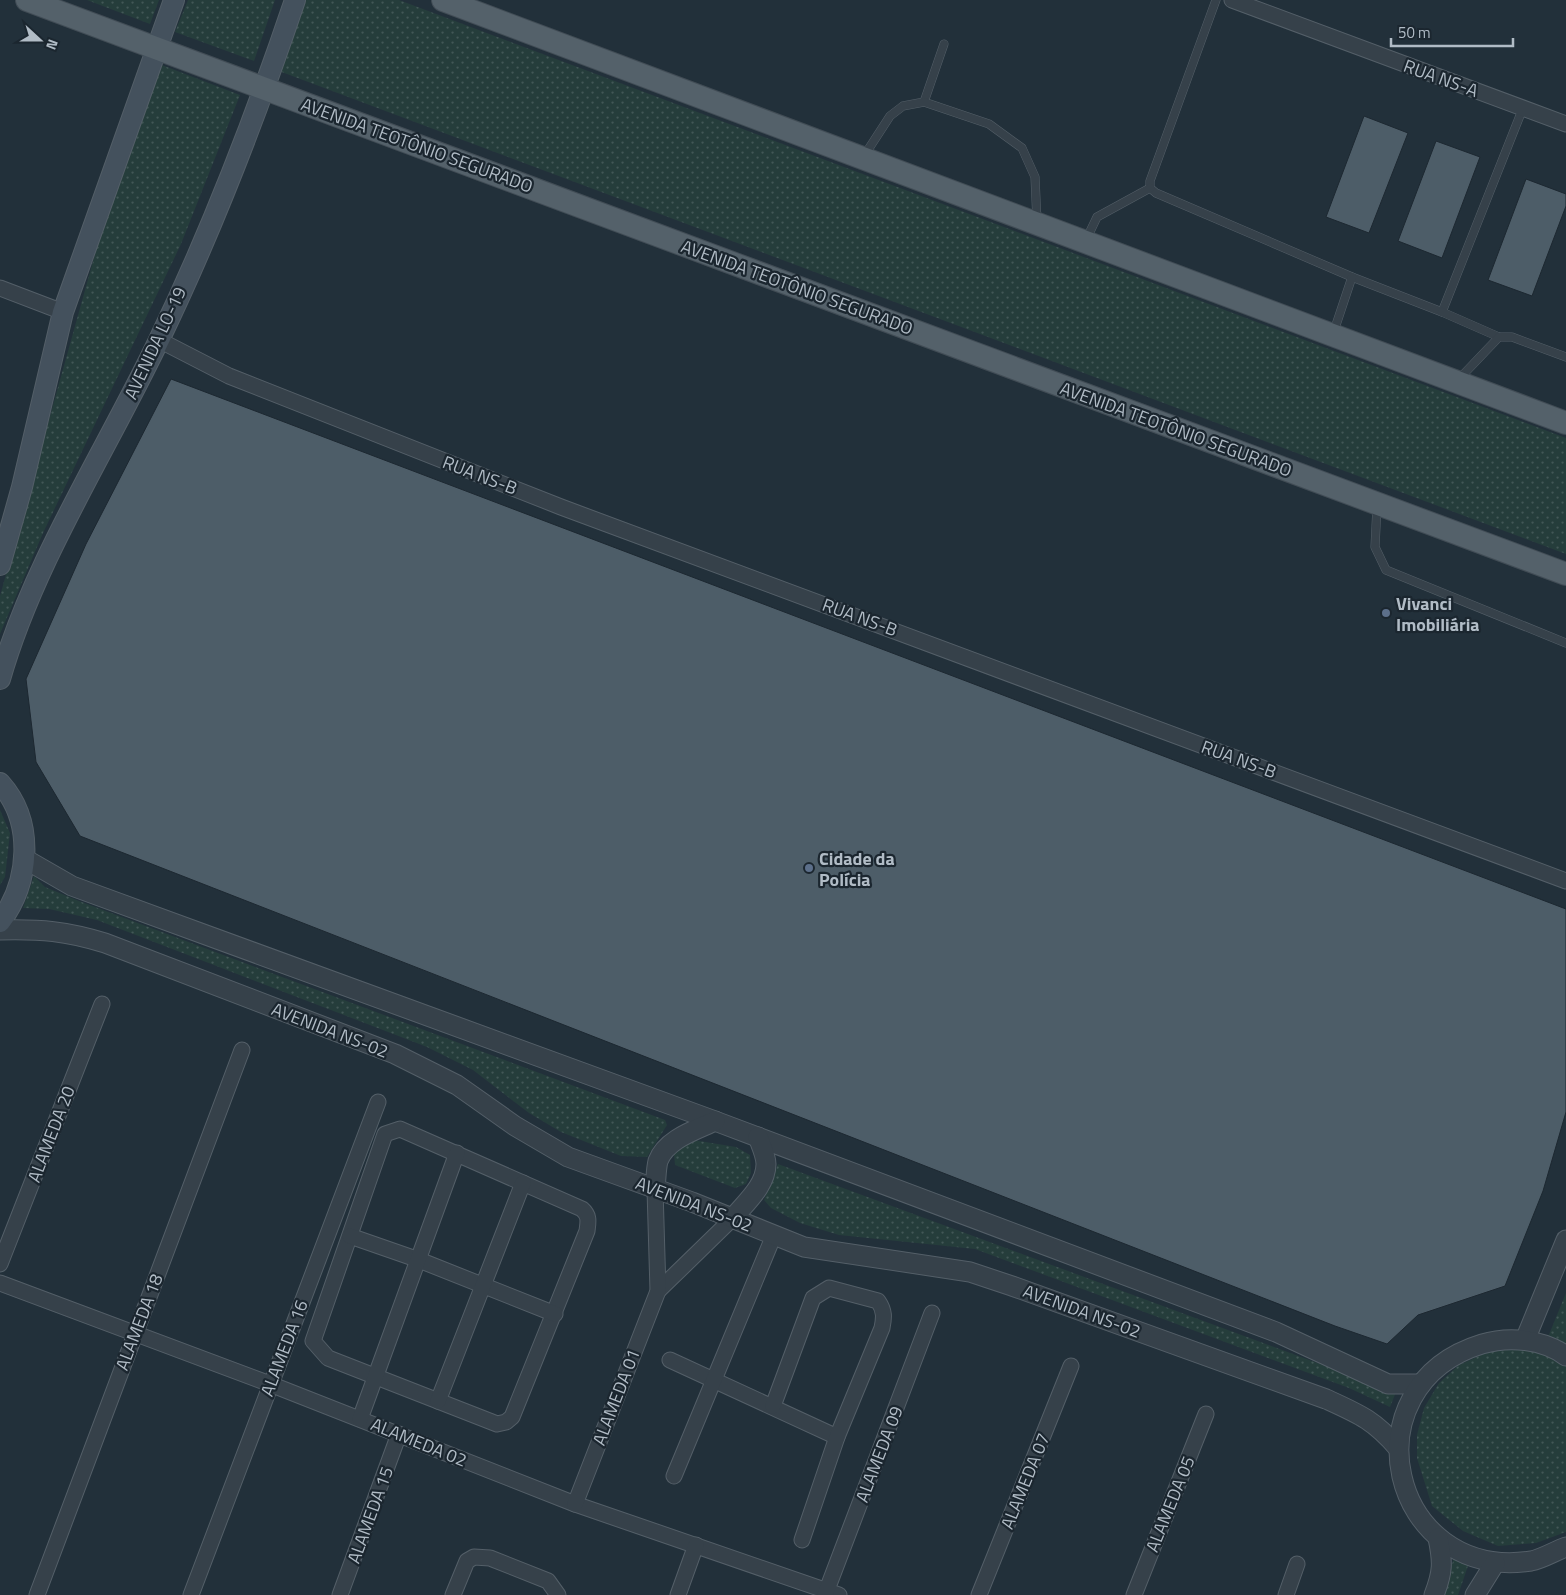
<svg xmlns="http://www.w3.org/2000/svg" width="1566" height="1595" viewBox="0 0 1566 1595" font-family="'Titillium Web',sans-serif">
<defs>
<pattern id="garden-dots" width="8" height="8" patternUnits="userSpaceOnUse" patternTransform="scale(1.25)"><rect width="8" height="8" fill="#253d3b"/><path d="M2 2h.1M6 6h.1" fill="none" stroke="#425756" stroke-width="1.8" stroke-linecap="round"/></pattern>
</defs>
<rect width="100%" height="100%" fill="#22303a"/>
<g fill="url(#garden-dots)">
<polygon points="87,0 159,0 150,24"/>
<polygon points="188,0 275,0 254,61 175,32"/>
<polygon points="306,0 399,0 1566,438 1566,554 279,71"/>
<polygon points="159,64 240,95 181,244 43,533 0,634 0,596 107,211"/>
<polygon points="0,810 10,833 5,877 0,885"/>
<polygon points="34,876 45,887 79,901 665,1120 667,1125 647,1157 621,1156 561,1132 529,1113 473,1070 427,1047 97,920 49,909 23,908"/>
<polygon points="687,1139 736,1147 750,1155 751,1173 746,1184 735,1188 675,1165 674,1154 677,1144"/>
<polygon points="778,1164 1396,1392 1390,1407 1349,1388 975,1249 839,1235 800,1223 771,1208 764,1200"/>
<polygon points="1566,1293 1566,1345 1548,1337"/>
<polygon points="1513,1349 1547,1353 1566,1365 1566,1532 1536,1543 1498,1546 1463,1531 1432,1506 1417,1458 1417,1435 1424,1408 1439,1383 1459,1365 1488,1352"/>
<polygon points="1455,1554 1470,1560 1458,1595 1443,1595"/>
</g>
<g fill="#4d5d68" stroke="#1d2831">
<polygon points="1364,116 1408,133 1369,233 1326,217"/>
<polygon points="1436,141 1480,157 1442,258 1398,241"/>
<polygon points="1526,179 1566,194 1566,206 1532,296 1488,280"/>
<polygon points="171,379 1566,909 1566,1112 1543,1191 1505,1286 1418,1315 1387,1344 1335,1326 80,836 36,762 26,679 86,544"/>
</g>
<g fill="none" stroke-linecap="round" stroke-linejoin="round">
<defs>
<g id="service">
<polyline points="1216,0 1150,181 1150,188 1156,193 1352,277 1442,312 1523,108"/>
<polyline points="924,102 944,44"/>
<polyline points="864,156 890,116 903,106 924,102 989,124 1022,148 1035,177 1037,222"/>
<polyline points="1086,240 1097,217 1150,188"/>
<polyline points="1442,312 1499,337"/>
<polyline points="1333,334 1352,277"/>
<polyline points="1459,379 1499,337 1512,337 1566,357"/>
<polyline points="1377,506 1375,547 1386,570 1566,643"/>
</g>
<g id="minor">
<polyline points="1232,0 1566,124"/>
<polyline points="0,288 63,312"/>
<polyline points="159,340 229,376 561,507 1566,881"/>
<path d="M400 1129 582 1209C590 1216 588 1222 587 1231L512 1417 506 1422 497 1424 328 1358 313 1341 385 1134Z"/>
<polyline points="350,1236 419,1260 555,1314"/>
<polyline points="0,1264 102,1004"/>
<polyline points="0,1283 270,1384 575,1504 839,1595"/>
<polyline points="658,1291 733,1218"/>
<polyline points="670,1360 837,1437"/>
<polyline points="438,1401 523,1183"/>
<path d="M773 1406 813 1298 829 1288 878 1301C885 1311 884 1318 882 1328L837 1437 802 1540"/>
<polyline points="360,1419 457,1153"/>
<polyline points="674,1476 774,1235"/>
<polyline points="575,1504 658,1291 655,1189"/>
<polyline points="37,1595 242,1050"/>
<polyline points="191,1595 378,1102"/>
<polyline points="340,1595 399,1434"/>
<polyline points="453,1595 467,1561 474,1557 490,1558 548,1581 558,1595"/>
<polyline points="678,1595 696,1545"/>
<polyline points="825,1595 932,1313"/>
<polyline points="979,1595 1071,1366"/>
<polyline points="1134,1595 1206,1414"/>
<polyline points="1286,1595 1297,1564"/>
</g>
<g id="tertiary">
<polyline points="25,859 72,886 715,1121 1276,1332 1388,1384 1421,1384"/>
<path d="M0 930C41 929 66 931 105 943L395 1054 457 1085 515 1126 568 1157 692 1202 804 1247 970 1272 1012 1286 1326 1399C1359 1414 1374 1420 1398 1448"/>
<path d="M655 1189C656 1180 656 1169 658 1161 666 1139 696 1130 715 1121"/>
<path d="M733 1218C745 1203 766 1186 766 1164 766 1156 761 1145 758 1137"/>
<polyline points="1525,1340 1566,1240"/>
<path d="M1566 1356C1543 1339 1509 1336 1482 1344 1345 1386 1389 1582 1531 1561 1542 1559 1555 1551 1566 1547"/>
<path d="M1434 1595C1443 1572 1443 1562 1438 1538"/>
<polyline points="1475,1595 1495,1563"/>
</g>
<g id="secondary">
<polyline points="0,565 22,487 63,312 174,0"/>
<path d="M0 679C33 563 107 449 159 340 212 230 256 116 295 0"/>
<path d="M0 783C35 822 30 882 0 922"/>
</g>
<g id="primary">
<polyline points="27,0 1566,574"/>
<polyline points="443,0 1566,423"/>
</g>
</defs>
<use href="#service" stroke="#545f68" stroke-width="9"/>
<use href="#minor" stroke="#545f68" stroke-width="17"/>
<use href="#tertiary" stroke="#545f68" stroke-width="21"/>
<use href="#secondary" stroke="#545f68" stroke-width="22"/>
<use href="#primary" stroke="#424d56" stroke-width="24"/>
<use href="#service" stroke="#36414a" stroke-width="8"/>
<use href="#minor" stroke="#36414a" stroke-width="15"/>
<use href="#tertiary" stroke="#36414a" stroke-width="19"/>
<use href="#secondary" stroke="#44515d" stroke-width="20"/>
<use href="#primary" stroke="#54616a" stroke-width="22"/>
</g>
<g fill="#5c6f8a" stroke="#1b262f" stroke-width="2">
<circle cx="1386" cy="613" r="5"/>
<circle cx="809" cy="868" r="5"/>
</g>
<g text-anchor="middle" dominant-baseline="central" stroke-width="4.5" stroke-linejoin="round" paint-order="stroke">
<g font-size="18" fill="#b1bcc6" stroke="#1b262f">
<text transform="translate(1441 78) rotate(20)">RUA NS-A</text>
<text transform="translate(417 145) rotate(20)">AVENIDA TEOTÔNIO SEGURADO</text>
<text transform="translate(797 287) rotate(20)">AVENIDA TEOTÔNIO SEGURADO</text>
<text transform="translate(155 343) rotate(-65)">AVENIDA LO-19</text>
<text transform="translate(1176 429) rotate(20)">AVENIDA TEOTÔNIO SEGURADO</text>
<text transform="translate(480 475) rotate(21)">RUA NS-B</text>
<text transform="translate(860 617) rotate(20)">RUA NS-B</text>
<text transform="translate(1239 759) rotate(20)">RUA NS-B</text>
<text transform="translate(330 1030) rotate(21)">AVENIDA NS-02</text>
<text transform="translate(51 1134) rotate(-69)">ALAMEDA 20</text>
<text transform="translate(694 1204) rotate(21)">AVENIDA NS-02</text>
<text transform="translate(1082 1311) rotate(20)">AVENIDA NS-02</text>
<text transform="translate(139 1322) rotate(-69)">ALAMEDA 18</text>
<text transform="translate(284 1348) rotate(-69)">ALAMEDA 16</text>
<text transform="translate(616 1397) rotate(-69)">ALAMEDA 01</text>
<text transform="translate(419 1442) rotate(22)">ALAMEDA 02</text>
<text transform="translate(879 1454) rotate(-69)">ALAMEDA 09</text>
<text transform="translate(1025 1481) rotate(-68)">ALAMEDA 07</text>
<text transform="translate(1170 1504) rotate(-68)">ALAMEDA 05</text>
<text transform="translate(370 1515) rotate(-70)">ALAMEDA 15</text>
</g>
<g font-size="18" font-weight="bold" fill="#b1bcc6" stroke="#1b262f" text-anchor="start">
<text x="1396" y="603">Vivanci<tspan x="1396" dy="21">Imobiliária</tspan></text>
<text x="819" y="858">Cidade da<tspan x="819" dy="21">Polícia</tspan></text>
</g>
</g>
<g transform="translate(40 40) rotate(111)" stroke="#1b262f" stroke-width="4" paint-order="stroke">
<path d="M0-4L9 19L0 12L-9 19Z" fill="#b1bcc6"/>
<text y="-8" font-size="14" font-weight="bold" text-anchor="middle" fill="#b1bcc6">N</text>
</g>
<path d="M1391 38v8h122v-8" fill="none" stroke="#b1bcc6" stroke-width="2.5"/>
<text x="1398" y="38" font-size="15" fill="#b1bcc6" stroke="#1b262f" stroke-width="4" paint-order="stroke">50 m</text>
</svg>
